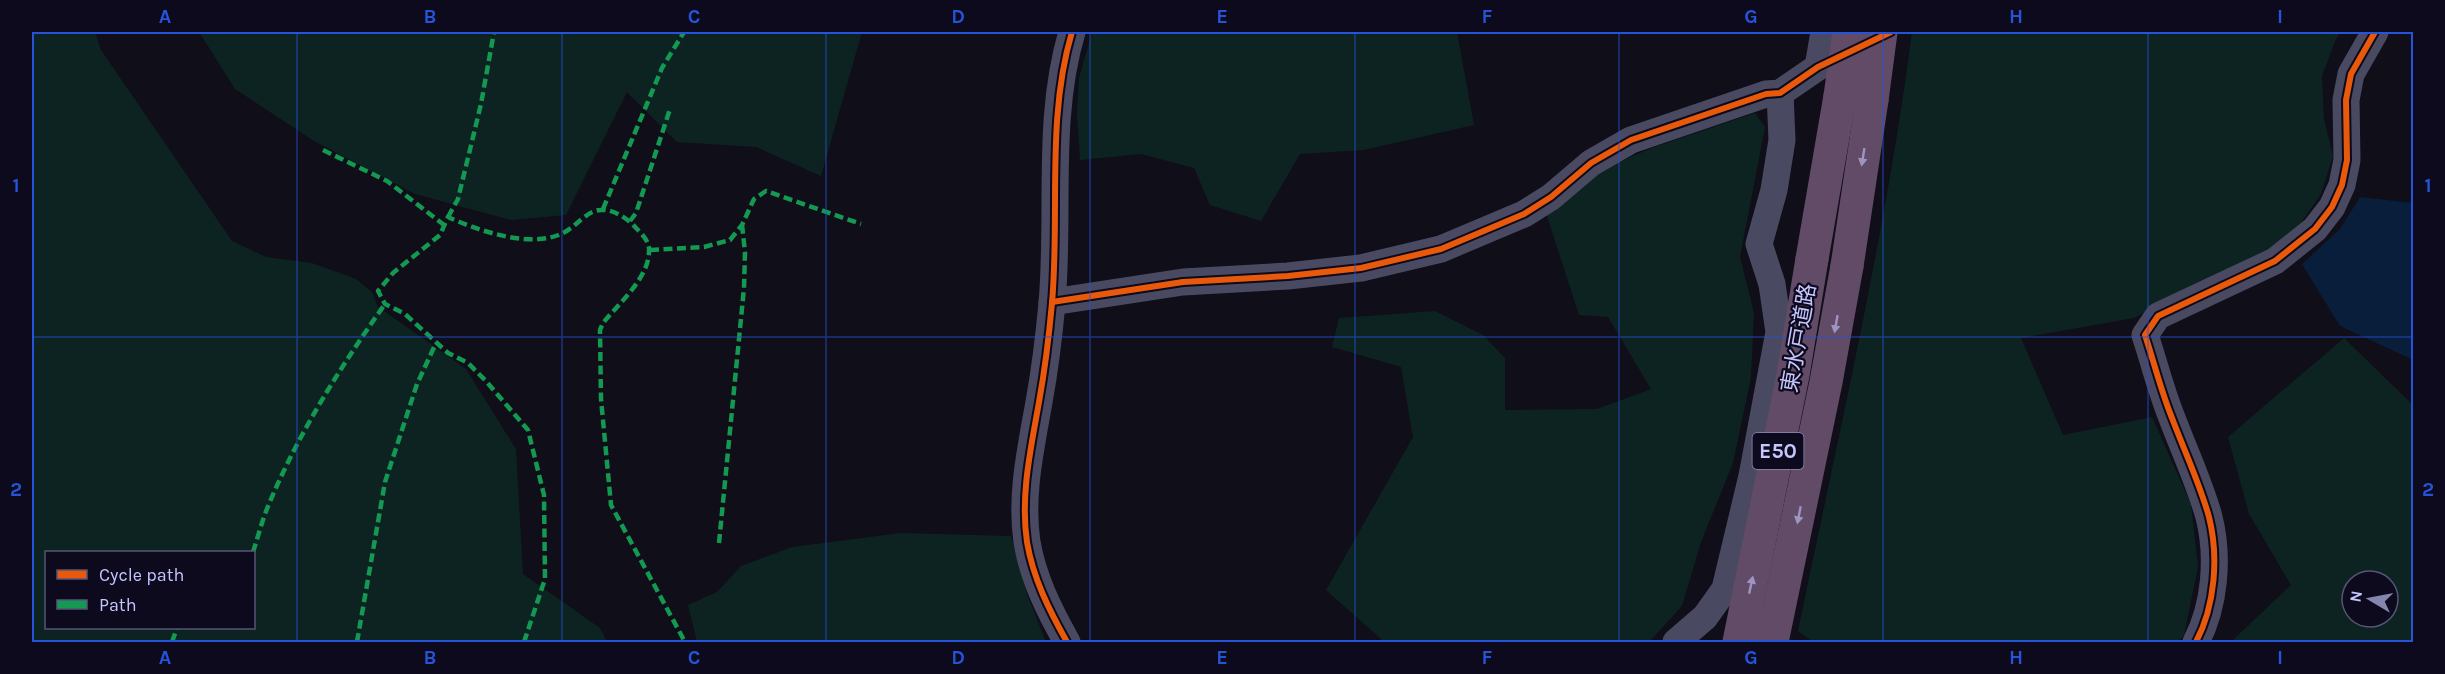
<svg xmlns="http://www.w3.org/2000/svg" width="2445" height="674" viewBox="0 0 2445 674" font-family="Karla,'Noto Sans JP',sans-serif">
<rect width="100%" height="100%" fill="#100e18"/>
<g fill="#0d2322" fill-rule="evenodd">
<path d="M32 32H95L101 50 232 241 266 257 312 263 356 279 373 293 377 306 466 369 516 449 523 574 600 628 607 642H32ZM46 552H254V628H46Z"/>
<polygon points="199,32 862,32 821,176 756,147 677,142 627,92 566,215 511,220 415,194 314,141 235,89"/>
<polygon points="1092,32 1457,32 1474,125 1364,150 1300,154 1261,221 1210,205 1194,168 1141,154 1080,160 1077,114 1079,78"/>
<path d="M1912 32H2341L2336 39 2322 76 2324 119 2333 156 2321 194 2300 224 2270 248 2134 318 2021 338 2063 435 2152 417 2191 504 2198 567 2184 635 2178 642H1813L1798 631C1839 432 1886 233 1912 32Z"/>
<polygon points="1755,113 1765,127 1740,257 1754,313 1751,377 1733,463 1701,542 1682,606 1649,642 1381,642 1381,639 1326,590 1413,437 1401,367 1332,347 1339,318 1435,311 1483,335 1505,358 1505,410 1597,409 1651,389 1608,317 1579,315 1546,213 1602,170 1649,149"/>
<path d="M2344 338 2413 405V642H2233L2236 637 2291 585 2249 514 2228 437ZM2352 581H2388V617H2352Z"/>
<polygon points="901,533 1011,536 1027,594 1046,642 697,642 688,605 717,592 741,566 792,547"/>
</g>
<polygon fill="#091e3a" points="2360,197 2413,203 2413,366 2411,359 2340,326 2302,264 2340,229"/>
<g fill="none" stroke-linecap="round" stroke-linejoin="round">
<g stroke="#494a61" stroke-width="27">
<polyline points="1818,67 1824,32"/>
<polyline points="1052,302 1183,282 1288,276 1361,268 1441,249 1524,214 1551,197 1591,163 1631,140 1766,94 1780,93 1818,67 1861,47"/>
<path d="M1067 642C1049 610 1033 578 1027 542 1020 495 1031 448 1039 402 1045 369 1049 336 1052 303 1060 213 1046 119 1072 32"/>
<polyline points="1676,642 1705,617 1725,589 1752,476 1779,332 1772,284 1759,244 1774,190 1782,140 1780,93"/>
<path d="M2196 642C2215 606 2219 557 2209 517 2200 484 2184 450 2172 418 2161 391 2154 362 2145 335L2158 316 2275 261 2315 229 2332 207 2342 185 2347 160 2346 100 2351 74 2375 32"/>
</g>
<g stroke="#624b66" stroke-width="33">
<polyline points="1812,259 1840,96"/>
<polyline points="1847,266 1872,100"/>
</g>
<g stroke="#624b66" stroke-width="33">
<polyline points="1840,96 1849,32"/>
<polyline points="1872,100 1881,32"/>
<polyline points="1739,642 1793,375 1812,259"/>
<polyline points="1772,642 1826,382 1847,266"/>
</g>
<g stroke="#139951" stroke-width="4.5" stroke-dasharray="9 4.5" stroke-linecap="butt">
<polyline points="323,150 387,181 444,225"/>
<polyline points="603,209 662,68 684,32"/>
<polyline points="448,217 458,199 481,104 494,32"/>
<polyline points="630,221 636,213 670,109"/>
<polyline points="650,250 704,247 730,240 742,225 754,199 766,191 861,224"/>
<polyline points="719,543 744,288 745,252 742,225"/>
<path d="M253 552C258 537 262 520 269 504 298 434 341 366 385 304"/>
<polyline points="172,642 177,628"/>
<polyline points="357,642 385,482 417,384 436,343"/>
<path d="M524 642 545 579 544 495 528 430 485 380 468 363 448 353 405 314 385 304 378 291 393 273 440 235 448 217C479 231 531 249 563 233 576 227 587 210 601 210 614 209 628 219 636 228 642 234 650 242 649 251 649 278 619 303 603 323L600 330 601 399 611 505 685 642"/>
</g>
<defs>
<g id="cycleway">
<polyline points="1052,302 1183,282 1288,276 1361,268 1441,249 1524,214 1551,197 1591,163 1631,140 1766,94 1780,93 1818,67 1891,32"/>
<path d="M1067 642C1049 610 1033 578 1027 542 1020 495 1031 448 1039 402 1045 369 1049 336 1052 303 1060 213 1046 119 1072 32"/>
<path d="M2196 642C2215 606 2219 557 2209 517 2200 484 2184 450 2172 418 2161 391 2154 362 2145 335L2158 316 2275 261 2315 229 2332 207 2342 185 2347 160 2346 100 2351 74 2375 32"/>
</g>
</defs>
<use href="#cycleway" stroke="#0c0a1c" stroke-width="10"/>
<use href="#cycleway" stroke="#e8590c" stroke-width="6"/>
</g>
<defs><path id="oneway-solid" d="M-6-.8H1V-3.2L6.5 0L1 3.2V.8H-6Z" transform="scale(1.5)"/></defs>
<g fill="#9e94c2">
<use href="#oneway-solid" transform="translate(1863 157) rotate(99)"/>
<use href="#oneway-solid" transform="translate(1836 324) rotate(100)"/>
<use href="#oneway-solid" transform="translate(1799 515) rotate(101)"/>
<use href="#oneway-solid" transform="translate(1751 585) rotate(-78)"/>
</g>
<path fill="none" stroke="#2554da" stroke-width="1.5" stroke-opacity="0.55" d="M297 32V642M562 32V642M826 32V642M1090 32V642M1355 32V642M1619 32V642M1883 32V642M2148 32V642M32 337H2414"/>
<g text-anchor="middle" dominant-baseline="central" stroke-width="4.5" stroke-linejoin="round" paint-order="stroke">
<rect fill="#0c0a1c" stroke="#8e8dbb" stroke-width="1.5" x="1752.5" y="433" width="51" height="36" rx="4.5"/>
<g font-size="21" font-weight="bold" fill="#c6c5ff">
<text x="1778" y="451">E50</text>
</g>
<g font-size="22" fill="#c6c5ff" stroke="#0c0a1c">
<text transform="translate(1799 338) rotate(-80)">東水戸道路</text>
</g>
</g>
<rect width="2445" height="674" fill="none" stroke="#0c0a1c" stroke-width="66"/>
<rect x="45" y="551" width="210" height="78" fill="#0c0a1c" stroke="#565577" stroke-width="1.5"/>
<rect x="57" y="570" width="30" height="9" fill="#e8590c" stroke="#565577" stroke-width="1.5"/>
<text x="99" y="581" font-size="18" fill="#c6c5ff">Cycle path</text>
<rect x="57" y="600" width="30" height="9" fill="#139951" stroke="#565577" stroke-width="1.5"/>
<text x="99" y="611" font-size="18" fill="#c6c5ff">Path</text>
<g transform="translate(2370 599) rotate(280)"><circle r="28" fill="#0c0a1c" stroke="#565577" stroke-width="1.5"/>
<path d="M0-4.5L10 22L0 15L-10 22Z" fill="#8685ae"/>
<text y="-9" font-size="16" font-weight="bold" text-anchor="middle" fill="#c6c5ff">N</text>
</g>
<rect x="33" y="33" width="2379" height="608" fill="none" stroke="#2554da" stroke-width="2"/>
<g font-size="20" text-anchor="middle" font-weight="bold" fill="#2554da">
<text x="165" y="23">A</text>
<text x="430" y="23">B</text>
<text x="694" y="23">C</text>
<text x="958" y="23">D</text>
<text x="1222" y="23">E</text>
<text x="1487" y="23">F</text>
<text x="1751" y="23">G</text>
<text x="2016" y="23">H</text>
<text x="2280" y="23">I</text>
<text x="16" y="192">1</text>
<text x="2428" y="192">1</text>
<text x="16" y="496">2</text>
<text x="2428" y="496">2</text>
<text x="165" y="664">A</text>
<text x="430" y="664">B</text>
<text x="694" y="664">C</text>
<text x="958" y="664">D</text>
<text x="1222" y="664">E</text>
<text x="1487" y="664">F</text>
<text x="1751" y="664">G</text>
<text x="2016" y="664">H</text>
<text x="2280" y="664">I</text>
</g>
</svg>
